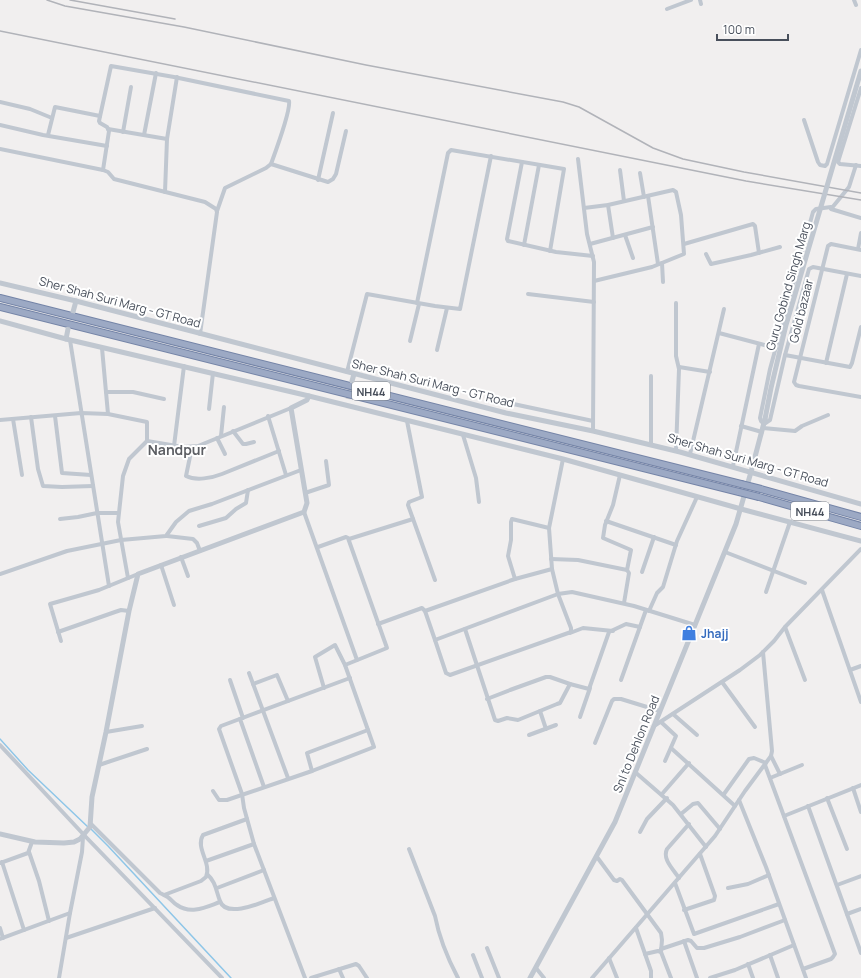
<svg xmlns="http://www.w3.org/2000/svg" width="861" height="978" viewBox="0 0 861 978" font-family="Manrope,sans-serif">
<rect width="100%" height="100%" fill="#f1efef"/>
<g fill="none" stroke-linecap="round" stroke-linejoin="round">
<g stroke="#8ec6e8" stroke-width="1.5">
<polyline points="0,739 28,770 88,827"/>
<polyline points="91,829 108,846 231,978"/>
</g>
<polyline stroke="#cfcfd1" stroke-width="5" stroke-dasharray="5 2.5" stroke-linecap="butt" points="348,399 352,383"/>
<defs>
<g id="trunk">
<polyline points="0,298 741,484"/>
<polyline points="0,307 739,492"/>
<polyline points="761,489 861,517"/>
<polyline points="759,497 861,526"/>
</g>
</defs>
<use href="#trunk" stroke="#7484a7" stroke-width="8"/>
<g stroke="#c0c7d0" stroke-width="4">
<polyline points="700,0 701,4"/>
<polyline points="854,0 856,5"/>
<polyline points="667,9 691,0"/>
<polyline points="861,88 838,162 840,164 861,166"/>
<polyline points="0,102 30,109 52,118"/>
<polyline points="804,120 818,162 820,165 825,166 827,164 861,50"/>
<polyline points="0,125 43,135 107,146"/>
<polyline points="108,129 167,139"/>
<polyline points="123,132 131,87"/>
<polyline points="48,135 55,107 100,116"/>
<polyline points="144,135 156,73"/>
<polyline points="0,149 103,170 108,172 114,179 205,202 216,209 217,212 200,334"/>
<polyline points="578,159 587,234 594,262 593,431"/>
<polyline points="522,162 507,239 508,241 556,252 593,256"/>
<polyline points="271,164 328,182 333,179 336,174 346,131"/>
<polyline points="856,165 849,187 831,209 861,218"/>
<path d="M103 170 109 131 107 127 100 123 99 121 111 66 174 77 289 101C291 110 275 153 271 164L266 168 225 188 217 211"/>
<polyline points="620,170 624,201"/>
<polyline points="640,173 644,197"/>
<polyline points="318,180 333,113"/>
<polyline points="165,192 167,139 177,77"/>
<polyline points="648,196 658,264"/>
<polyline points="608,205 613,238"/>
<polyline points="831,207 816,209 813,212 770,369 760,418 761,421 764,424 770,420 785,355 809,269 813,267 861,276"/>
<polyline points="584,208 608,205 673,190 676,192 681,215 684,254 652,267 594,281"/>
<polyline points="625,235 633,258"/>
<polyline points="590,244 653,227"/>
<polyline points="684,244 753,224 755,226 759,253"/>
<polyline points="524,245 539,165"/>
<polyline points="858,249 861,233"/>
<polyline points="861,250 831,244 828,246 794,382 796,385 799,386 861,397"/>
<polyline points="706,254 711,264 751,255 780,247"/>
<polyline points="662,263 663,282"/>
<polyline points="528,294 594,302"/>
<polyline points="417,303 448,153 451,150 564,169 550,251"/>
<polyline points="719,333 776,348"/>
<polyline points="70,340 109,586"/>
<polyline points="410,341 419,304"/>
<polyline points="102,348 108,414"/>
<polyline points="437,350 447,308"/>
<polyline points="785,355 850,367 852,363 861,327"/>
<polyline points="826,363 847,274"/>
<polyline points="679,367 710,372"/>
<polyline points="347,372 367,294 435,306 460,309 491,156"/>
<polyline points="651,376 651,444"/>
<polyline points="106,392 133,392 164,399"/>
<polyline points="504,402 593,421"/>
<polyline points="209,409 213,373"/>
<polyline points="55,416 62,473 91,475"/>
<polyline points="268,416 286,475"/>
<polyline points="31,417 38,469 43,486 62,487 93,486"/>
<polyline points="13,419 22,475"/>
<polyline points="0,420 81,413 108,414 147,422 147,441 129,459 123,476 118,522 128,578"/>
<polyline points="407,421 422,497 409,502 408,505 435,580"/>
<polyline points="741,426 762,432"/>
<polyline points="763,428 795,431 802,426 828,415"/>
<polyline points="233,431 243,444 246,444 254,442"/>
<polyline points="463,435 476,478 479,502"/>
<polyline points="221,436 224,407"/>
<polyline points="217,438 225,454"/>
<polyline points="147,441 183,447 198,446 291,408"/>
<polyline points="174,446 184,366"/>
<path d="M192 447 186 476C196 481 212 478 222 474L279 451"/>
<polyline points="676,450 679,369 676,356 676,303"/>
<polyline points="690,454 724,309"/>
<polyline points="733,466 759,344"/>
<polyline points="620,475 613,505 605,525 603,538 631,550 627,570"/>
<polyline points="305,493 329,485 326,461"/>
<polyline points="304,512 357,660"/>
<polyline points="60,519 78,517 97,513 118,513"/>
<polyline points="606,521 676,545"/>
<polyline points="199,526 226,518 236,509 246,503 248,490"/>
<polyline points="549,528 512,519 511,522 511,540 508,556 515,579 552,569"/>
<polyline points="167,536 193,539 197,543 200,551"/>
<polyline points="349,539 413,519"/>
<polyline points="121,540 166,536 176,522 189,511 212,504 301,470"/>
<polyline points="318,547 346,537 348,538 387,648 345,665"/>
<polyline points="725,552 805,583"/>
<polyline points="181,557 188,576"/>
<polyline points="551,559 578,560 627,570 629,573 624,603"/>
<polyline points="161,565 174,605"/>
<polyline points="642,572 654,537"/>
<polyline points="0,574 67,551 121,540"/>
<polyline points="822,590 861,702"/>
<polyline points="766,592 790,522"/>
<polyline points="425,611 515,579"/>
<polyline points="649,611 657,593 663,587 677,541 697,497"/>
<polyline points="378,624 422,608 425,611 435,640 558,594 572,592 634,606 695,625"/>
<polyline points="785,627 805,680"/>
<polyline points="465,629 495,720 498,721 507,718 518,720 557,704 560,703 570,684 589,689 609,632 626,624 640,627"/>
<polyline points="58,632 115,612 121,610 129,611"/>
<polyline points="570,633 583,628 613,631"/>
<polyline points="435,640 446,673 450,675 571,632 571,628 558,594 552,569 549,528 563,459"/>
<polyline points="61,641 50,604 99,590 138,574"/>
<polyline points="850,670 861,666"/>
<polyline points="249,673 288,778"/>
<polyline points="230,680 243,718"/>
<polyline points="621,680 646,610"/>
<polyline points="722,682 755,727"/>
<polyline points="253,684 277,675 288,701"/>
<polyline points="487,699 510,690 546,677 550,677 570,684"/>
<polyline points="540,711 546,729"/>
<polyline points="673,714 697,735"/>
<polyline points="580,717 590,688"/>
<polyline points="240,719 264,787"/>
<polyline points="661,722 676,736 665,761"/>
<polyline points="654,726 740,670 760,655 774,641 785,627 861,549"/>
<polyline points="106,732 142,726"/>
<polyline points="529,735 556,725"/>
<polyline points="595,743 612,701 614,699 621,699 660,711"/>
<polyline points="0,745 84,835 222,978"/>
<polyline points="671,748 735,806"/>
<polyline points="771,756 780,774"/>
<polyline points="99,765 147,749"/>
<polyline points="765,765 835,954 833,957 831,959 803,969"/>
<polyline points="312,771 374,747 345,665 335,645 315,657 324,688"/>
<polyline points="635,772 673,805 706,847"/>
<polyline points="770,778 802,765"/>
<polyline points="853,788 861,812"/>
<polyline points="213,791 219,800 227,800 312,771 307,753 368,730"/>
<polyline points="662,794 689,763"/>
<polyline points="724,794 749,759 754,758 766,763"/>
<polyline points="827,798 847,849"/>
<polyline points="739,800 766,867 806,978"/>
<polyline points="808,806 861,953"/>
<polyline points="681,814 693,804 698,803 720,829"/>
<polyline points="784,816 861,785"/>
<path d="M91 824 160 893 164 895 201 881 206 877C212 863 195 848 203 835L247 819"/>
<polyline points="640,832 647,819 667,798"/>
<path d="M409 849 435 916C439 937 448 959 458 978"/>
<polyline points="29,852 39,881 49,921"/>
<polyline points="597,857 614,880 617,881 620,879 622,880 661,933 662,940 661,952"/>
<polyline points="206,861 254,844"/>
<polyline points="2,862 24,930"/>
<polyline points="0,863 28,853 32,842"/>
<path d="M207 874C216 882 216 891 220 901 226 919 263 902 274 898"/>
<path d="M679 878C673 869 662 859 667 849L689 824"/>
<polyline points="675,883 694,934 779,904"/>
<polyline points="837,885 861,876"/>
<polyline points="217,888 264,870"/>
<polyline points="728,888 748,884 769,875"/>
<path d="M164 895C170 897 172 902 177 905 191 915 206 907 220 902"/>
<polyline points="684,910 714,900 715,896 700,854"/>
<polyline points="847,914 861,909"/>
<polyline points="0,928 3,938"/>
<polyline points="636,928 651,971 651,978"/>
<polyline points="66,938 155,908"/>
<polyline points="0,939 70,913"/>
<polyline points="684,941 697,978"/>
<polyline points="487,948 499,978"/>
<polyline points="661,949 688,940 691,941 697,948 704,948 740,937 785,920"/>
<polyline points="645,954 658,951 661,952 671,978"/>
<polyline points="473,955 482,978"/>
<polyline points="770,955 778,978"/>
<polyline points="609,958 617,978"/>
<polyline points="748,964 753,978"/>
<polyline points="536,968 544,978"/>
<polyline points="339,969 343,978"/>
<polyline points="59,978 70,913 82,852 83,837"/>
<polyline points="305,978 254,844 244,808 242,794 219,729 221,726 350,678"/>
<polyline points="311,978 356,964 359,966 367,978"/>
<polyline points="592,978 715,836 745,791 771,756 772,751 763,652"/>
<polyline points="710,978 735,970 794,945"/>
</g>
<g stroke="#c0c7d0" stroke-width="5">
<polyline points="0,283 76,301 506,413 593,431 680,452 861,504"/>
<polyline points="73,312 76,301"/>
<polyline points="0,321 66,339 309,396 563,459 741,509 861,541"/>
<polyline points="66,339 68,329"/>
<polyline points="352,381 354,374"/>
<polyline points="0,834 35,842 64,843 74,842 80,839 90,827 92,797 106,732 129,611 138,574 304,512 307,503 291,408 307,400 309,396"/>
<polyline points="530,978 615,822 736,524 751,472 765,419"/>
</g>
<use href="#trunk" stroke="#9ca9c4" stroke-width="6"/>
<g stroke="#b1b3b9" stroke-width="1.5">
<polyline points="47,0 65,6 184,27 366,65 563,102 579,107 653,148 683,159 744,172 861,193"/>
<polyline points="70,0 175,19"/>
<polyline points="0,31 746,181 861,200"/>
</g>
<defs>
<g id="trunk-bridge">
<polyline points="741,484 761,489"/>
<polyline points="739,492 759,497"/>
</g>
</defs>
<use href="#trunk-bridge" stroke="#7484a7" stroke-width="8" stroke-linecap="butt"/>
<polyline stroke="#c0c7d0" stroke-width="5" points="765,419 771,388 786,325 861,71"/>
<use href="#trunk-bridge" stroke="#9ca9c4" stroke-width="6"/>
</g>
<defs>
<symbol id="shop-bare" viewBox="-9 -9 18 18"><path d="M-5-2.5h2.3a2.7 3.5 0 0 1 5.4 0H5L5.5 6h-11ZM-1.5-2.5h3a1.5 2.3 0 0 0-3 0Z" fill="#3f7fe0" stroke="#fff" stroke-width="2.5" paint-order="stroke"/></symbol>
</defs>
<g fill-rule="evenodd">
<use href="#shop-bare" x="678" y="622" width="22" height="22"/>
</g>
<g text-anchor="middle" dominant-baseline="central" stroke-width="4" stroke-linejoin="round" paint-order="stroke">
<g fill="#fff" stroke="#7f848c" stroke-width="1">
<rect x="352" y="382" width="38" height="18" rx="3"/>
<rect x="791" y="502" width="38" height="18" rx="3"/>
</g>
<g font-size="11" font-weight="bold" fill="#484f5b">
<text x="371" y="391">NH44</text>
<text x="810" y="511">NH44</text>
</g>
<g font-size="12" fill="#484f5b" stroke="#fff">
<text transform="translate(788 286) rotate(-74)">Guru Gobind Singh Marg</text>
<text transform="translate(120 302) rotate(15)">Sher Shah Suri Marg - GT Road</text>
<text transform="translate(801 311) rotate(-76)">Gold bazaar</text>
<text transform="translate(433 383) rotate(14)">Sher Shah Suri Marg - GT Road</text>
<text transform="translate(748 460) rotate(16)">Sher Shah Suri Marg - GT Road</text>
<text transform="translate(636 744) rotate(-68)">Snl to Dehlon Road</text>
</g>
<g font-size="12" font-weight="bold" fill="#366cbe" stroke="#fff" text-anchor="start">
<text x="701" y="633">Jhajj</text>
</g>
<g font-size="14" font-weight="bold" fill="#5c5e63" stroke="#fff">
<text x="177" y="449">Nandpur</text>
</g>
</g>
<path d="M717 34v6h71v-6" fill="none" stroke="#484f5b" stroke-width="2"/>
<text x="723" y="34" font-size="12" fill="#484f5b" stroke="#ffffff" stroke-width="3" paint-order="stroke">100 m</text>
</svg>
